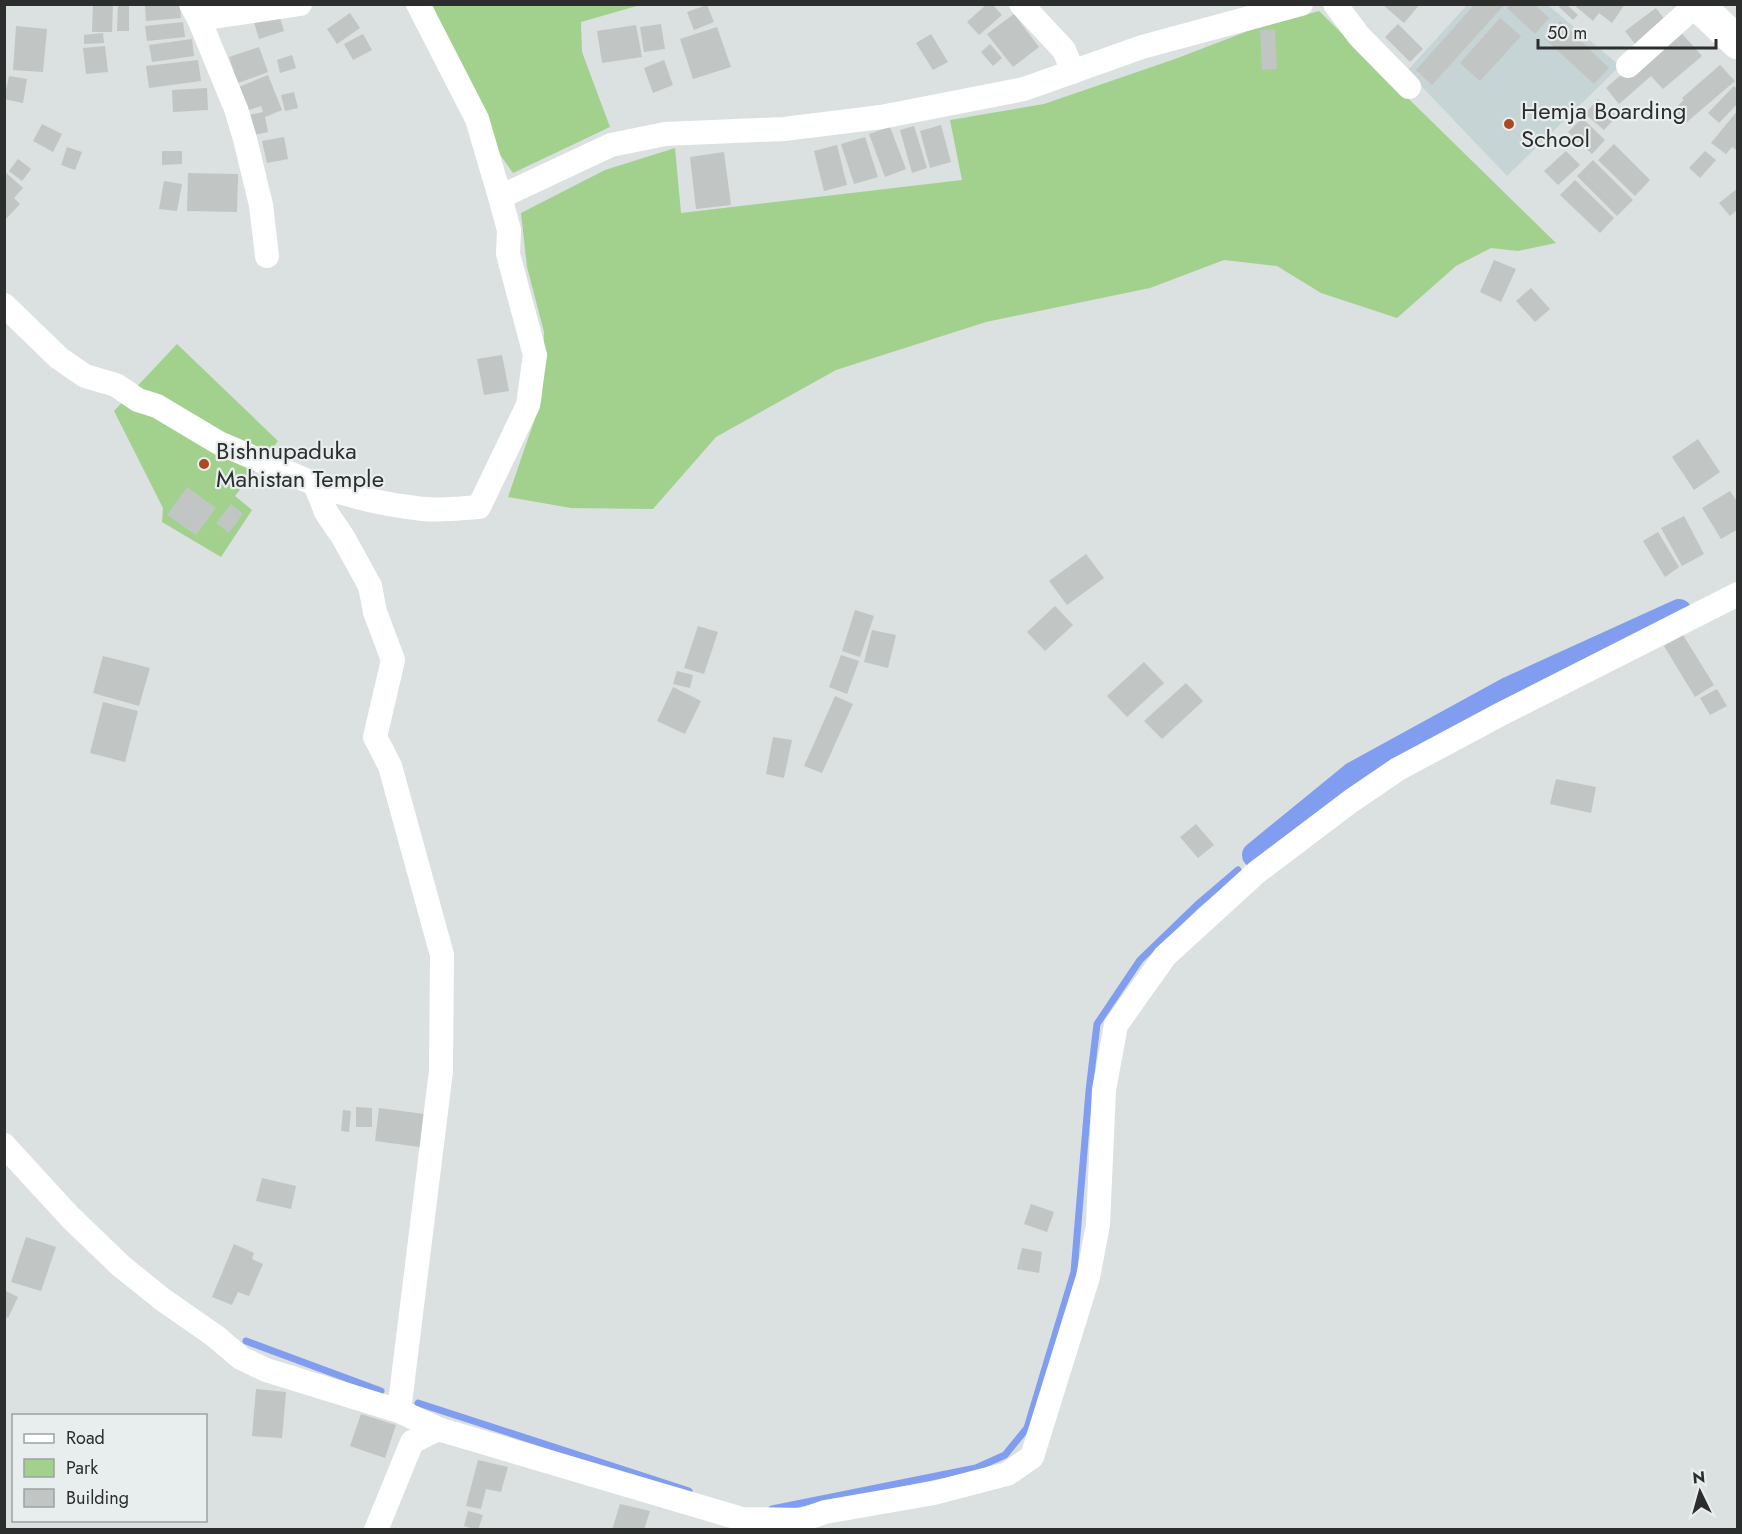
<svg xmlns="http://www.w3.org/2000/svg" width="1742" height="1534" viewBox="0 0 1742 1534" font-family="Jost,sans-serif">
<rect width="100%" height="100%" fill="#dbe0e0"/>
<polygon fill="#c7d4d5" points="1468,4 1548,5 1620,66 1507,176 1407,71"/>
<g fill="#a2d18e">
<polygon points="420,5 640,5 581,22 582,52 610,127 513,173 470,112"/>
<polygon points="1319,11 1556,243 1518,251 1491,248 1456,266 1397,318 1321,293 1277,266 1224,260 1150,288 986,322 836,370 716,437 653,509 571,508 508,497 542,398 544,332 527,267 521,213 605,170 675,148 681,213 962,180 950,120 1044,104 1175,59 1248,31"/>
<polygon points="177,344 278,441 235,496 252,510 221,557 162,522 163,508 114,411"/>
</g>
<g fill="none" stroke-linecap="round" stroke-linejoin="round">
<g stroke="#809def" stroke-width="7">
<polyline points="246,1341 381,1391"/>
<polyline points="418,1403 689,1491"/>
<polyline points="772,1509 976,1468 1005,1455 1027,1428 1074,1272 1089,1091 1097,1024 1140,960 1197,905 1238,870"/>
</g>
<polyline stroke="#809def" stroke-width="26" points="1255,855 1353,775 1510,689 1679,612"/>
</g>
<g fill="#c1c5c3">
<polygon points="118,4 129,4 129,31 117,31"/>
<polygon points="180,4 181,18 146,21 145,5"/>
<polygon points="987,4 992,4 1002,15 979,35 967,22"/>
<polygon points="1382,4 1420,4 1404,23"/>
<polygon points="1475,4 1505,4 1432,85 1416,70"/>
<polygon points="1510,4 1534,4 1549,18 1535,34 1507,8"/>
<polygon points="1562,4 1566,4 1578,15 1573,20 1559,7"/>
<polygon points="1573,4 1625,4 1612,23 1599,13 1593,21"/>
<polygon points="93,5 113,5 112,32 92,32"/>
<polygon points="707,5 714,22 694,30 687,12"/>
<polygon points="1656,8 1668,24 1638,48 1625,31"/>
<polygon points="278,11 284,31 259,39 253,19"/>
<polygon points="350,13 360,28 337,44 327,29"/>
<polygon points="1014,14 1039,47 1013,67 987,34"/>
<polygon points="1500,18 1521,36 1480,81 1460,63"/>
<polygon points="1560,21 1609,68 1594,84 1544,38"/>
<polygon points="183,22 185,37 147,41 145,26"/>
<polygon points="661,24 665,49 644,52 640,27"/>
<polygon points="1398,24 1423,49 1410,62 1385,37"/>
<polygon points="636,25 642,57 602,63 597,31"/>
<polygon points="16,26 47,29 43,72 13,70"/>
<polygon points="717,27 731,67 693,79 680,39"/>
<polygon points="1676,27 1702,56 1663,89 1651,76 1619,104 1606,88"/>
<polygon points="1275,29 1277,69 1262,70 1260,30"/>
<polygon points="103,33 104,43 84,44 84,35"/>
<polygon points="363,34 372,50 353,60 344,44"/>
<polygon points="931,34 948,62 933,70 916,43"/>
<polygon points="192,39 194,56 152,62 149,45"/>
<polygon points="990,44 1002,58 993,66 981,52"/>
<polygon points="105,46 108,72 86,74 83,48"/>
<polygon points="259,47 268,72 238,83 229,57"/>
<polygon points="292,55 296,68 280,73 277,60"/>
<polygon points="198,60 201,81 149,88 146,66"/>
<polygon points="664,60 673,85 653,93 644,68"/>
<polygon points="1720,65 1735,81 1681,127 1669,114 1684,100 1682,98"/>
<polygon points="268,75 282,110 265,117 268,132 249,136 245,116 263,112 261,106 243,112 234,89"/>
<polygon points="9,76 27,79 23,103 4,99"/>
<polygon points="1734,86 1738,90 1738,103 1719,123 1708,113"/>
<polygon points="207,88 208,110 173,112 172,90"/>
<polygon points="294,92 298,108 285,111 281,95"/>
<polygon points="1598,99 1617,116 1604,130 1585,114"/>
<polygon points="1738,110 1738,151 1732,147 1726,154 1711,143"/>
<polygon points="1582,118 1605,140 1592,154 1568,132"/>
<polygon points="42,124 62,134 53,152 33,141"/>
<polygon points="941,125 951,162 930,168 920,131"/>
<polygon points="914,126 927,168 912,173 900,130"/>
<polygon points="890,127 906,169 885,177 869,134"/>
<polygon points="284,137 288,159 267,163 262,141"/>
<polygon points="865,137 878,177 854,184 841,144"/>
<polygon points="1614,144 1650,180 1635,196 1598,160"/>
<polygon points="837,145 847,185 824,191 814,151"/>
<polygon points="67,147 82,152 75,170 61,165"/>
<polygon points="162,151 182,151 182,164 162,165"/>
<polygon points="1566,151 1580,165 1558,185 1544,171"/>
<polygon points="1705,151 1716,160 1700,178 1689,168"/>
<polygon points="724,152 731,205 696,209 690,157"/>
<polygon points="18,159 31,169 22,181 9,171"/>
<polygon points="1593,160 1633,200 1617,216 1577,176"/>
<polygon points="4,171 23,188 14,198 20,204 4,221"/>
<polygon points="188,173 238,174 237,212 187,211"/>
<polygon points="1575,180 1614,218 1600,233 1560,195"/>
<polygon points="164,181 182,184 177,211 159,209"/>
<polygon points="1738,188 1738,209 1730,216 1719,203"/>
<polygon points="1494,260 1516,269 1501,302 1480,292"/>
<polygon points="1531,288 1550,309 1535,322 1516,301"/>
<polygon points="502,355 509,391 484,395 477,359"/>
<polygon points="1698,439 1720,472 1694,490 1672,457"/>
<polygon points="187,487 216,508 196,535 167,515"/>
<polygon points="1730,491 1738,503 1738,529 1721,539 1702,508"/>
<polygon points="231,504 243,514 229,533 216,523"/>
<polygon points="1684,516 1704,554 1682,566 1661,528"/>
<polygon points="1658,532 1679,567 1665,577 1643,541"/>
<polygon points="1086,554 1104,578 1067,605 1049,581"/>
<polygon points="1055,606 1073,625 1045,651 1027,632"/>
<polygon points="855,610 874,616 860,657 842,651"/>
<polygon points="698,626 718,632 704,674 684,668"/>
<polygon points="872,630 896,635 888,668 864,662"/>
<polygon points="1683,635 1714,685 1695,697 1664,646"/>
<polygon points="841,655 859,661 847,694 829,687"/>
<polygon points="103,656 150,668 139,706 93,693"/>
<polygon points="1144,662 1164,683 1127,717 1107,696"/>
<polygon points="677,671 693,675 690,688 673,684"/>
<polygon points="1186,683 1203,701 1162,739 1144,721"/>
<polygon points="673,687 701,701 685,734 657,721"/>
<polygon points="1717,689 1727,706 1710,715 1700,698"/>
<polygon points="835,696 853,704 822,773 804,766"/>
<polygon points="103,702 138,711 125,762 90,753"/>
<polygon points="773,737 792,740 784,778 766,774"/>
<polygon points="1556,779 1596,787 1591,813 1550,804"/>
<polygon points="1196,824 1214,845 1198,858 1180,837"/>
<polygon points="356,1107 372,1108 372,1127 356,1127"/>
<polygon points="379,1108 424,1114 420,1147 375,1141"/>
<polygon points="343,1110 351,1111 349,1132 341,1131"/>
<polygon points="262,1178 296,1186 291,1209 256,1201"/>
<polygon points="1031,1204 1054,1212 1047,1232 1024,1224"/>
<polygon points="26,1237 56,1247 41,1291 11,1282"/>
<polygon points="234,1244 254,1253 252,1259 263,1264 249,1296 238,1292 232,1305 212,1297"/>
<polygon points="1022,1248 1042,1252 1039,1273 1017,1269"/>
<polygon points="4,1290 18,1297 8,1318 4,1316"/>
<polygon points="256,1389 286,1392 282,1438 252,1436"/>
<polygon points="361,1414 396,1425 385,1458 350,1446"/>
<polygon points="478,1460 508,1467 501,1492 486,1489 481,1509 466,1506"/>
<polygon points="620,1504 650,1511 644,1530 612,1530"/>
<polygon points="468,1511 483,1515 478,1530 464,1526"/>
</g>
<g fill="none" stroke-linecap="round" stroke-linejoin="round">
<g stroke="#fff" stroke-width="24">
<polyline points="191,4 199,19 236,109 245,139 261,205 267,256"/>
<polyline points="418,4 477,119 500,197"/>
<polyline points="1021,4 1064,50 1073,72"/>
<polyline points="1335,4 1359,36 1409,87"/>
<polyline points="199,19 300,4"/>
<polyline points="1628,66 1697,4"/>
<polyline points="4,305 59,358 85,376 116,385 138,400 157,406 219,443 315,484 326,512 343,537 370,586 375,612 393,660 375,737 390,766 442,955 441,1071 399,1411"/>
<path d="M315 484C350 497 386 505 423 509 441 511 461 508 479 507L528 405 535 355 508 254 509 230 500 197 611 145 665 134 784 129 881 117 1024 89 1142 47 1301 4"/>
<polyline points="4,1145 71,1218 121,1266 162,1299 215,1336 241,1358 266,1370 399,1411 438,1429 742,1519 802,1520 825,1512 934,1493 1007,1474 1032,1457 1088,1277 1098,1225 1104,1090 1116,1025 1165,956 1257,872 1351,801 1398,769 1501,714 1738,594"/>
<polyline points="376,1530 412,1442 438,1429"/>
</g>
<polyline stroke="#fff" stroke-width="33" points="1697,4 1738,43"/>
</g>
<g fill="#ae4724" stroke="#e8eded" stroke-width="2">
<circle cx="1509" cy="124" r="6"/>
<circle cx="204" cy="464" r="6"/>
</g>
<g text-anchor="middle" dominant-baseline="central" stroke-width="4.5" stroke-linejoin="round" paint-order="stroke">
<g font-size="24" fill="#2c2e2e" stroke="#e8eded" text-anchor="start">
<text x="1521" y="110">Hemja Boarding<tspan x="1521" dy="28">School</tspan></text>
<text x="216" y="450">Bishnupaduka<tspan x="216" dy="28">Mahistan Temple</tspan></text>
</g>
</g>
<rect width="1742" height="1534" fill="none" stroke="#2c2e2e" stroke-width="12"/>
<rect x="12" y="1414" width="195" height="108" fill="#e8eded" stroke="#9da1a1" stroke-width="1.5"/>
<rect x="24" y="1434" width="30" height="9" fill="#ffffff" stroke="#9da1a1" stroke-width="1.5"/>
<text x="66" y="1444" font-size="18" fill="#2c2e2e">Road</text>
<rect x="24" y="1459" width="30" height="18" fill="#a2d18e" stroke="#9da1a1" stroke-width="1.5"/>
<text x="66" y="1474" font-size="18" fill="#2c2e2e">Park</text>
<rect x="24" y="1489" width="30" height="18" fill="#c1c5c3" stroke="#9da1a1" stroke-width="1.5"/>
<text x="66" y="1504" font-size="18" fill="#2c2e2e">Building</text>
<g transform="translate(1700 1492) rotate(355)" stroke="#e8eded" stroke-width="4.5" paint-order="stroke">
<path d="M0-4.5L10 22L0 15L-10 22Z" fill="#2c2e2e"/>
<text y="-9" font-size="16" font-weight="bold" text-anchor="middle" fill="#2c2e2e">N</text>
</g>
<path d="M1538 39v9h178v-9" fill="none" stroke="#2c2e2e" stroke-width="3"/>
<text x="1547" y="39" font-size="18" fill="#2c2e2e" stroke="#e8eded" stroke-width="4.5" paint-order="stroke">50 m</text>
</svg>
